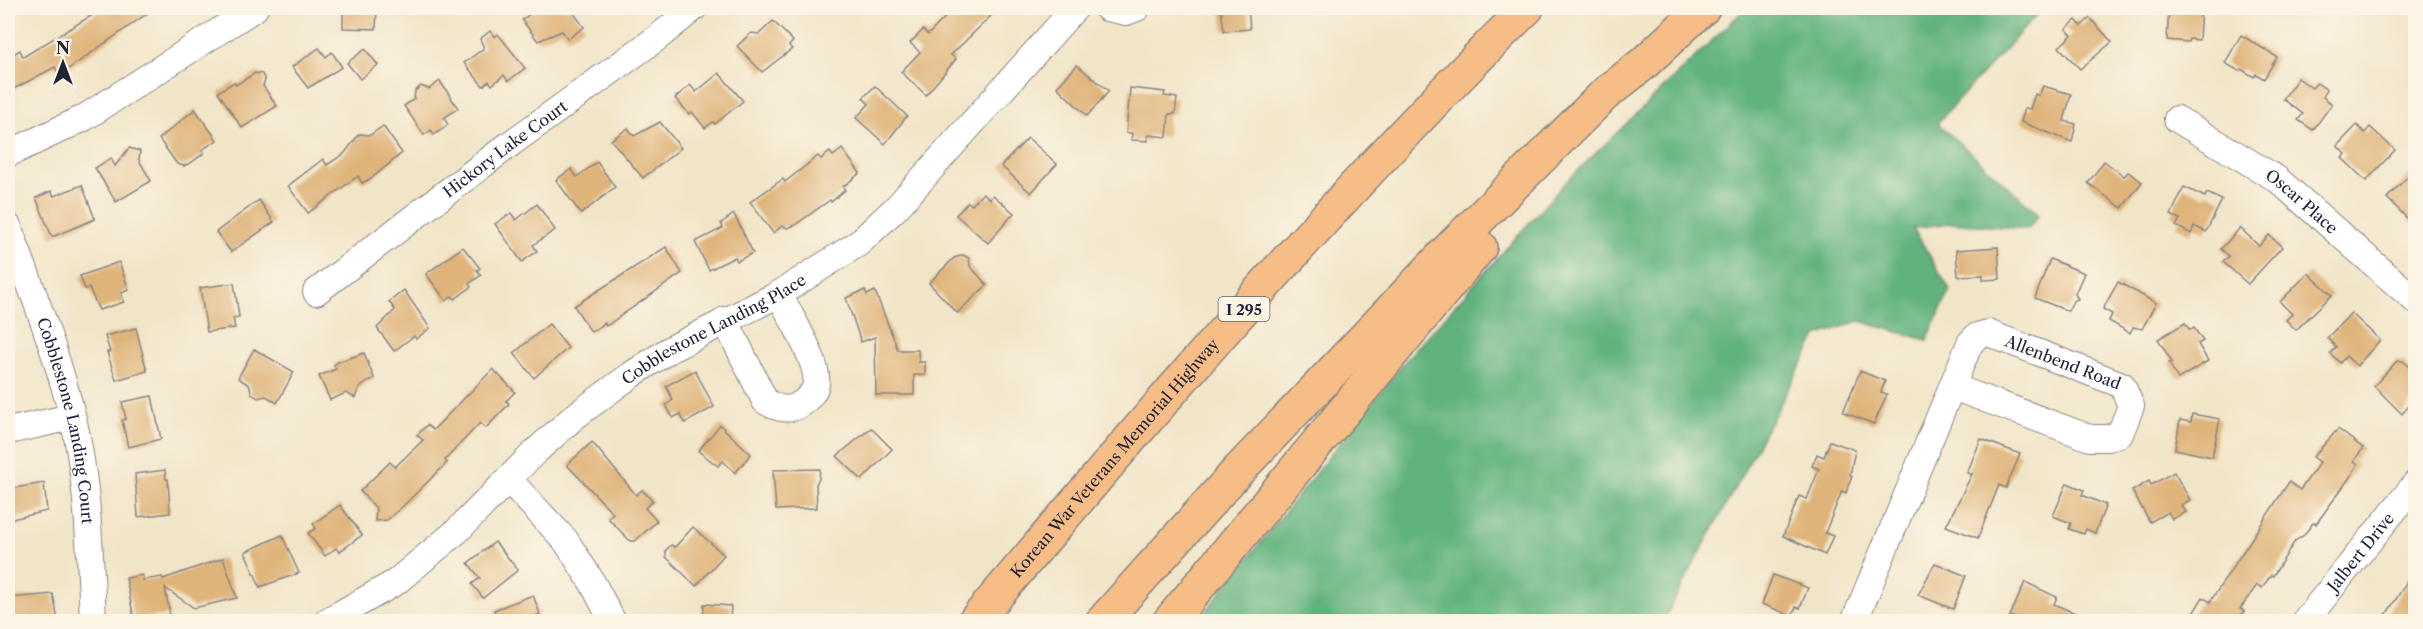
<svg xmlns="http://www.w3.org/2000/svg" width="2423" height="629" viewBox="0 0 2423 629" font-family="'Libre Caslon Text',serif">
<rect width="100%" height="100%" fill="#fcf5e5"/>
<filter id="ink" filterUnits="userSpaceOnUse"><feTurbulence type="fractalNoise" baseFrequency=".0167" numOctaves="2"/><feDisplacementMap in="SourceGraphic" scale="12" xChannelSelector="R" yChannelSelector="G"/><feConvolveMatrix kernelMatrix="1 2 1 2 8 2 1 2 1" color-interpolation-filters="sRGB"/></filter>
<filter id="wash" filterUnits="userSpaceOnUse"><feTurbulence type="fractalNoise" baseFrequency=".008" numOctaves="4" result="noise"/><feDisplacementMap in="SourceGraphic" scale="24" xChannelSelector="R" yChannelSelector="G"/><feGaussianBlur stdDeviation="1.35" result="paint"/><feColorMatrix in="noise" values="0 0 0 0 0 0 0 0 0 0 0 0 0 0 0 0 0 1.4 0 .05"/><feComposite in="paint" operator="in"/></filter>
<g filter="url(#wash)">
<rect width="100%" height="100%" fill="#f1e5c8"/>
<polygon fill="#61b27e" stroke="#426a5c" stroke-width="1.5" points="1746,8 2043,8 1937,123 2039,214 2028,229 1949,223 1913,228 1950,290 1927,340 1859,321 1817,336 1663,621 1197,622 1406,360 1565,183"/>
<g id="blocks">
<g fill="#dfb47a">
<polygon points="104,8 155,8 68,69 59,74 55,67 8,92 8,57 20,50 23,57"/>
<polygon points="343,8 377,8 376,29 343,28"/>
<polygon points="538,8 570,8 584,27 568,39 562,31 538,41 522,20"/>
<polygon points="954,8 999,8 951,55 956,59 926,95 901,72 920,52 910,43 923,30 928,35"/>
<polygon points="1221,8 1248,8 1250,29 1224,31"/>
<polygon points="2169,8 2201,8 2199,40 2189,39 2188,42 2167,40"/>
<polygon points="2090,18 2112,42 2080,69 2059,47 2072,35 2066,29 2076,20 2081,26"/>
<polygon points="773,21 793,41 789,46 792,49 762,72 737,46 751,33 759,34"/>
<polygon points="490,31 495,37 498,34 525,68 508,81 504,75 492,85 489,81 483,86 464,63 484,48 480,39"/>
<polygon points="2241,35 2277,57 2264,79 2256,74 2254,77 2241,69 2239,71 2225,63"/>
<polygon points="319,48 326,57 332,52 342,67 308,88 292,67"/>
<polygon points="365,49 378,65 360,79 347,63"/>
<polygon points="1077,65 1109,91 1087,116 1057,87"/>
<polygon points="255,73 262,74 265,80 263,86 277,106 242,128 218,92 234,82 236,85"/>
<polygon points="719,73 743,101 715,124 713,122 705,128 692,112 689,114 675,98 690,85 696,92"/>
<polygon points="2298,78 2312,88 2317,83 2327,90 2323,97 2332,104 2313,130 2298,120 2303,114 2283,99"/>
<polygon points="440,81 458,108 444,118 448,125 434,135 431,130 424,135 404,106 414,99 415,91 421,86 429,89"/>
<polygon points="875,86 907,116 885,144 856,118 869,104 863,98"/>
<polygon points="2043,86 2071,94 2064,121 2076,124 2072,142 2021,122 2025,108 2030,109 2035,94 2039,96"/>
<polygon points="1130,88 1165,92 1164,96 1177,98 1175,114 1169,114 1167,137 1148,135 1148,141 1131,140 1132,133 1126,133"/>
<polygon points="195,109 217,140 202,150 204,153 192,162 184,166 177,164 159,139"/>
<polygon points="660,122 681,148 643,178 611,140 628,128 634,136"/>
<polygon points="2357,125 2365,133 2370,127 2395,150 2366,181 2342,158 2346,154 2337,146"/>
<polygon points="383,126 402,153 372,178 362,183 358,176 308,213 288,186 323,159 327,165 344,154 359,134 370,135"/>
<polygon points="1028,138 1057,164 1031,193 1001,166"/>
<polygon points="129,148 140,151 139,160 151,181 116,202 95,168 111,158 115,166"/>
<polygon points="842,149 860,173 843,187 845,190 831,202 830,200 795,225 787,228 782,226 773,233 750,202 783,179 785,182 818,156 821,159 830,152 833,156"/>
<polygon points="2104,161 2124,176 2128,172 2142,182 2122,208 2088,183"/>
<polygon points="597,162 615,187 581,214 556,180 571,169 577,177"/>
<polygon points="2415,169 2415,226 2387,198"/>
<polygon points="82,185 95,219 52,237 36,198 51,191 54,196"/>
<polygon points="2184,187 2205,197 2207,193 2222,200 2206,232 2194,226 2191,234 2176,226 2180,219 2171,215"/>
<polygon points="983,193 990,199 993,195 1014,213 988,243 956,215 968,202 972,205"/>
<polygon points="259,200 274,222 231,252 216,232"/>
<polygon points="537,204 555,230 533,245 537,251 522,262 495,224 511,213 516,220"/>
<polygon points="734,214 753,253 737,261 735,257 709,270 695,242 723,228 721,223"/>
<polygon points="2240,228 2259,246 2269,235 2282,247 2248,284 2223,262 2229,256 2221,249"/>
<polygon points="463,247 480,268 477,270 481,275 469,284 471,287 455,299 452,296 446,301 426,274"/>
<polygon points="666,247 682,273 606,326 605,323 591,332 574,306"/>
<polygon points="1998,247 2000,279 1983,280 1983,275 1958,276 1956,250"/>
<polygon points="963,255 969,258 970,266 987,285 957,313 929,283 954,258"/>
<polygon points="2050,259 2084,273 2075,294 2078,299 2073,301 2068,311 2035,298"/>
<polygon points="119,262 129,290 121,293 124,302 99,310 89,288 85,289 80,276"/>
<polygon points="2308,273 2332,295 2296,330 2286,320 2292,314 2280,302"/>
<polygon points="2118,282 2156,303 2142,329 2133,327 2130,333 2109,321 2112,314 2103,309"/>
<polygon points="234,283 239,317 233,318 235,328 207,332 200,288"/>
<polygon points="404,290 430,328 416,339 414,336 394,351 377,328 395,310 389,302"/>
<polygon points="865,290 867,295 875,291 898,350 918,350 919,362 925,362 925,375 914,375 914,395 876,395 875,337 861,342 846,298"/>
<polygon points="2351,313 2380,340 2357,366 2346,356 2340,363 2330,353 2336,347 2327,338"/>
<polygon points="2185,323 2190,330 2194,328 2203,341 2198,344 2208,361 2178,379 2169,363 2172,362 2158,339"/>
<polygon points="549,324 568,348 534,378 514,353"/>
<polygon points="136,328 147,371 116,380 107,352 110,352 105,336"/>
<polygon points="254,349 294,372 277,403 266,396 258,398 252,394 249,385 238,378"/>
<polygon points="364,353 374,378 359,388 355,398 346,393 330,400 319,376 336,369 334,365 338,362"/>
<polygon points="2397,361 2403,361 2415,373 2415,399 2402,414 2374,386"/>
<polygon points="493,369 515,392 506,401 509,404 486,428 480,423 445,460 447,463 403,506 387,520 375,521 376,508 360,491 390,462 395,467 423,440 417,435 427,425 433,430"/>
<polygon points="695,370 714,407 685,423 680,414 673,418 666,405 673,400 666,386"/>
<polygon points="1860,371 1885,381 1881,392 1887,394 1874,424 1843,412"/>
<polygon points="152,396 161,439 128,447 122,420 126,419 122,402"/>
<polygon points="2192,414 2220,419 2212,457 2175,449 2180,420 2191,422"/>
<polygon points="720,425 751,454 735,473 723,461 718,466 698,451"/>
<polygon points="871,428 892,449 862,480 837,456"/>
<polygon points="2338,429 2363,448 2354,461 2358,464 2353,473 2316,524 2313,523 2304,535 2295,541 2273,576 2271,575 2262,588 2257,585 2240,609 2244,611 2238,621 2192,621 2195,617 2192,615 2203,597 2210,602 2289,482 2300,490 2320,462 2313,457"/>
<polygon points="1981,439 2020,454 2006,488 1999,485 1978,538 1946,526 1972,474 1967,473"/>
<polygon points="1830,441 1855,450 1850,475 1852,476 1846,493 1842,491 1825,533 1833,536 1825,555 1783,536 1799,496 1807,499 1819,469 1812,466 1817,454 1824,457"/>
<polygon points="592,442 636,495 642,490 653,501 645,508 657,521 635,541 630,541 608,518 613,513 567,465"/>
<polygon points="820,469 819,479 816,484 817,508 776,510 773,470"/>
<polygon points="165,470 166,479 168,479 170,513 138,517 135,474"/>
<polygon points="2174,472 2190,500 2181,505 2186,512 2172,519 2168,512 2150,522 2132,491 2149,481 2151,485"/>
<polygon points="44,483 47,511 8,520 8,489"/>
<polygon points="2067,483 2084,490 2082,495 2106,505 2095,533 2086,529 2084,534 2069,529 2071,523 2053,516"/>
<polygon points="340,505 362,535 339,552 336,548 325,556 308,533 316,528 313,524"/>
<polygon points="693,527 724,555 696,586 666,557 666,550 671,545 675,547"/>
<polygon points="282,535 299,573 260,587 245,552"/>
<polygon points="495,542 518,570 483,598 472,584 480,578 468,563"/>
<polygon points="223,558 237,598 194,608 165,588 170,615 134,619 126,578 142,575 143,580 162,577 163,579"/>
<polygon points="1935,563 1966,576 1953,609 1918,595"/>
<polygon points="2415,569 2415,621 2382,621"/>
<polygon points="1773,575 1808,588 1800,608 1796,607 1792,616 1762,604"/>
<polygon points="2025,582 2057,597 2054,604 2093,621 2023,621 2010,616"/>
<polygon points="53,594 58,620 12,621 9,598"/>
<polygon points="533,595 540,614 533,617 534,621 498,621 494,610"/>
<polygon points="704,604 731,606 730,621 703,621"/>
</g>
</g>
</g>
<g filter="url(#ink)">
<use href="#blocks" fill-opacity="0" stroke="#8a8482" stroke-width="1.5"/>
<g fill="none" stroke-linecap="round" stroke-linejoin="round">
<defs>
<g id="minor">
<polyline points="1107,8 1126,12 1137,8"/>
<path id="s1" d="M2177 119 2277 179 2416 301"/>
<polyline points="8,154 84,118 255,8"/>
<path id="s2" d="M8 226C30 284 53 343 69 403 88 470 90 552 93 622"/>
<path id="s3" d="M316 292 510 144 657 38 694 8"/>
<path d="M725 320 765 401C776 408 787 412 799 405 806 401 815 392 816 384 820 363 789 314 779 294"/>
<polyline points="8,431 72,417"/>
<polyline points="509,480 566,541 592,582 612,620"/>
<path id="s4" d="M326 622 396 582 457 531 535 452 574 417 631 375 669 350 779 294 859 243 897 207 1075 8"/>
<path id="s5" d="M1854 622 1970 343 1977 336 1988 333 2122 385 2131 406 2120 434 2107 438H2090L1953 387"/>
<path id="s6" d="M2304 622 2416 483"/>
</g>
<g id="highway">
<path id="s7" d="M974 622C1152 412 1331 201 1527 8"/>
<polyline points="1102,622 1235,474 1454,244 1605,94 1643,64 1703,8"/>
<polyline points="1169,622 1480,247"/>
</g>
</defs>
<use href="#minor" stroke="#8a8482" stroke-width="28"/>
<use href="#highway" stroke="#8a8482" stroke-width="36"/>
<use href="#minor" stroke="#fff" stroke-width="26"/>
<use href="#highway" stroke="#f6be86" stroke-width="33"/>
</g>
</g>
<g text-anchor="middle" dominant-baseline="central" stroke-width="5" stroke-linejoin="round" paint-order="stroke">
<rect fill="#fcf5e5" stroke="#63616e" stroke-width="1.5" x="1218.5" y="297" width="51" height="24" rx="4.5"/>
<g font-size="15" font-weight="bold" fill="#22223b">
<text x="1244" y="309">I 295</text>
</g>
<g font-size="16" fill="#22223b" stroke="#fcf5e5">
<text stroke="none"><textPath href="#s3" startOffset="237">Hickory Lake Court</textPath></text>
<text stroke="none"><textPath href="#s1" startOffset="150">Oscar Place</textPath></text>
<text stroke="none"><textPath href="#s4" startOffset="489">Cobblestone Landing Place</textPath></text>
<text stroke="none"><textPath href="#s5" startOffset="404">Allenbend Road</textPath></text>
<text stroke="none"><textPath href="#s2" startOffset="204">Cobblestone Landing Court</textPath></text>
<text stroke="none"><textPath href="#s7" startOffset="216">Korean War Veterans Memorial Highway</textPath></text>
<text stroke="none"><textPath href="#s6" startOffset="90">Jalbert Drive</textPath></text>
</g>
</g>
<rect width="2423" height="629" fill="none" stroke="#fcf5e5" stroke-width="30"/>
<g transform="translate(63 63)" stroke="#fcf5e5" stroke-width="4.5" paint-order="stroke">
<path d="M0-4.5L10 22L0 15L-10 22Z" fill="#22223b"/>
<text y="-9" font-size="16" font-weight="bold" text-anchor="middle" fill="#22223b">N</text>
</g>
</svg>
